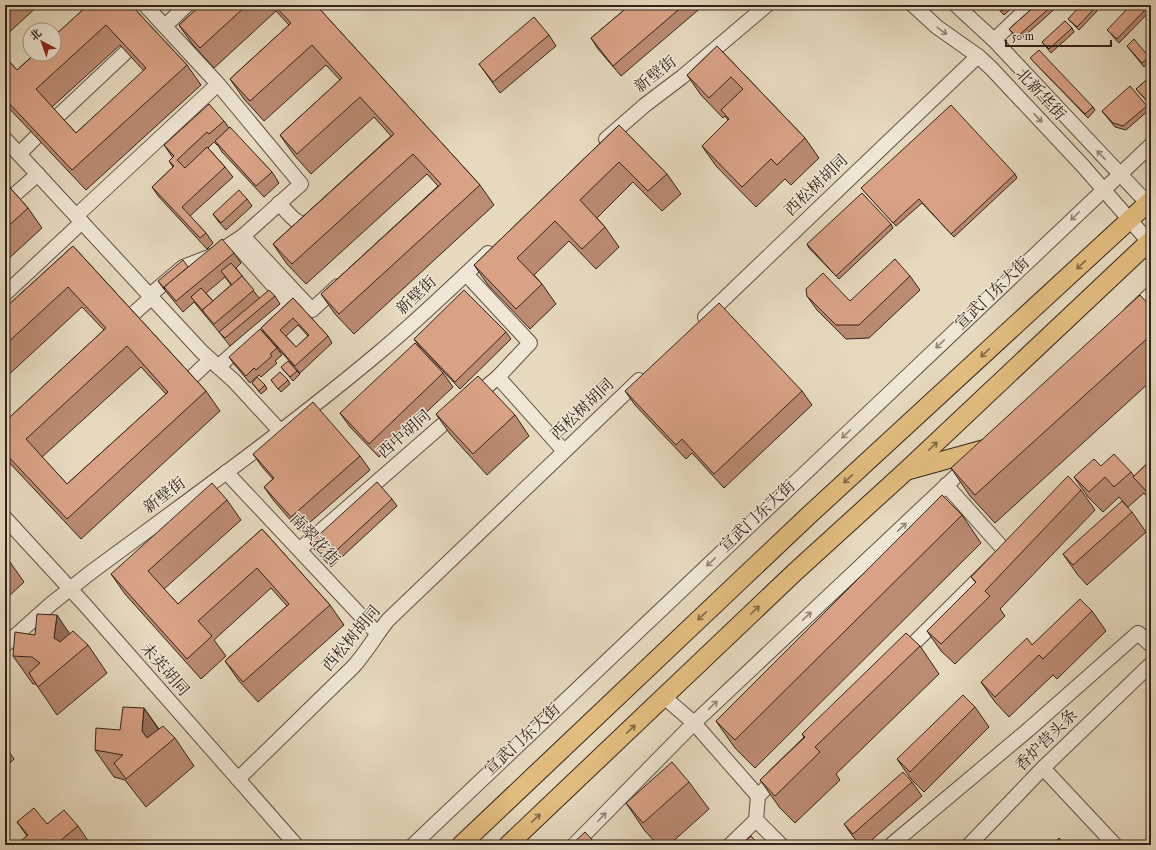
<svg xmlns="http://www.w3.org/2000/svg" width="1156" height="850" viewBox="0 0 1156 850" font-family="'IM FELL English','Noto Serif SC',serif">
<rect width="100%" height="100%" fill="#e6d9be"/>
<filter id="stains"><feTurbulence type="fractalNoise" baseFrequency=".005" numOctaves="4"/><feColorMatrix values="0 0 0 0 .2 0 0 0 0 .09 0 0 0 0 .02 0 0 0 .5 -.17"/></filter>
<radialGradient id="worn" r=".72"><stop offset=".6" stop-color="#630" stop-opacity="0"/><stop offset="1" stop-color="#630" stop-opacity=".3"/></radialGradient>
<polygon fill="#b0c095" stroke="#727258" points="157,842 179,842 186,845 152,845"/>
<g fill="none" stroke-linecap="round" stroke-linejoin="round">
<defs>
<g id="minor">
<polyline points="145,5 218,84 301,184 243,236 214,255 183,267 150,295"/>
<polyline points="913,5 937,27 978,56 991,68 1083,166 1149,242"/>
<polyline points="956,5 994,40 1151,207"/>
<polyline points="165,26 187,5"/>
<polyline points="994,40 1031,5"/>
<polyline points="57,117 126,52"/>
<polyline points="5,139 202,352 234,381 280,431"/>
<polyline points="606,139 645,105 682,77 767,5"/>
<polyline points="19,154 36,137"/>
<polyline points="13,196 38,174"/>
<path d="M279 203C289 214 298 229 314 222"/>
<polyline points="76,216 218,84"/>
<polyline points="243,236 312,310 338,286"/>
<polyline points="466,274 530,343 498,377 473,398"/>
<polyline points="5,294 82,222"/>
<polyline points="1131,313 1151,294"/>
<polyline points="132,315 152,297"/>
<polyline points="705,317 978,56"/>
<polyline points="218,367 289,303 234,242"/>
<polyline points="498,377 564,451"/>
<polyline points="190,379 210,360"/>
<polyline points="226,472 377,633"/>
<polyline points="5,518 85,605 296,845"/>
<polyline points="300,549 457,412"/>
<path d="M5 645 51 604 90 573C186 502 284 432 376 355 415 323 451 288 488 253"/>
<polyline points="903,654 1006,552 946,485"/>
<polyline points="664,697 694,723 758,796"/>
<polyline points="1043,768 1115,845"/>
<path d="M238 779 354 666C367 651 376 635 388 620L639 380"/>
<polyline points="756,820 781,845"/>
<polyline points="413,845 1151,145"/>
<polyline points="574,845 694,723 970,463"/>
<polyline points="730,845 756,820 758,796 779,775"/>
<polyline points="891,845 1028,730 1138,633 1151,645"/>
<polyline points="969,845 1043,768 1151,664"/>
</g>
<g id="major">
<polyline points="909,470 985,449"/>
<polyline points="461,845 807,517 1151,200"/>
<polyline points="508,845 795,572 907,470 1151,240"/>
</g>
</defs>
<use href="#minor" stroke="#605043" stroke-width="16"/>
<use href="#major" stroke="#34231a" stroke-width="20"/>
<use href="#minor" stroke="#efe6d5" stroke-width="14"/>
<use href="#major" stroke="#e3bc7f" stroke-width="18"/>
</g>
<g fill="#bb8b72" stroke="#34231a" fill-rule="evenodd">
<polygon points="5,5 39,5 5,36"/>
<path d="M82 5H131L187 65 201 85 86 190 5 104V57L17 70 85 8ZM120 45 144 71 76 133 52 107Z"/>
<polygon points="201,5 316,5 480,185 494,205 354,334 335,314 321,294 438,186 427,174 306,284 287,264 273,244 391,136 374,117 311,174 294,155 280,135 340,80 326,65 264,121 244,99 230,79 289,25 276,11 214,68 193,45 179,25"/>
<polygon points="630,5 704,5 621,76 598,49 591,38"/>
<polygon points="995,5 1015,5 1004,15"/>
<polygon points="1036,5 1059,5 1019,41 1009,29"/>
<polygon points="1095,8 1097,11 1079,30 1068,19"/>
<polygon points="1147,8 1150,11 1119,43 1110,33 1107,30"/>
<polygon points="1072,28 1074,32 1051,53 1042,42"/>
<polygon points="549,35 556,46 500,93 479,64"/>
<polygon points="717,46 805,138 819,158 791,185 785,179 756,207 716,166 702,146 728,120 725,116 723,118 701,95 687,75"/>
<polygon points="1127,46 1149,57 1151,60 1151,61 1144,67"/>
<polygon points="1030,58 1093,107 1095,110 1088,118 1033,61"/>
<polygon points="1151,76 1151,106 1136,89"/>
<polygon points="1147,106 1150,109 1126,130 1115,127 1102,111"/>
<polygon points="224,121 229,128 272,172 279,183 264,197 222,152 217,144 217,145 214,142 208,148 225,167 233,177 190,216 206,233 213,243 207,249 159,197 152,187 173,167 169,161 173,158 164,145"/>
<polygon points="619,125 667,174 681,194 662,211 633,182 597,218 605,227 619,247 596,269 569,241 534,275 542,284 556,304 530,329 488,285 474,265"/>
<polygon points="1015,174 1017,178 954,237 922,203 896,226 864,191 861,188"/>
<polygon points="5,182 28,208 42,228 5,262"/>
<polygon points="247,199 252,206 226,230 218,221 213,214"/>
<polygon points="891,224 893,228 839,279 809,248 807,244"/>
<path d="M73 246 206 391 220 411 81 539 5 458V412L10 417 104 330 82 307 5 378V308ZM141 367 166 394 67 484 42 457Z"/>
<path d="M234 253 241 263 236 268 259 298 275 296 280 304 230 346 219 332 194 302 183 312 163 288 158 281 188 267ZM225 277 231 285 213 301 206 293Z"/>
<polygon points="910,276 920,290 869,338 846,339 817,310 807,296 850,301"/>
<path d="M293 298 328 336 332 343 300 373 266 335 261 328ZM298 325 308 336 296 347 286 336Z"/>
<polygon points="1151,307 1151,381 995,523 970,496 951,468"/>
<polygon points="506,332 511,339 460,389 419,346 414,339"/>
<polygon points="277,348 282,355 275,361 277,363 261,377 259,375 250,383 234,364 229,357"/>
<polygon points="281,367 297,371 300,374 293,381"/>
<polygon points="443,373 453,387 379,457 350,427 340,413"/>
<polygon points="271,380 288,380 290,384 281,392"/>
<polygon points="252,383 265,385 267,389 261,394"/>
<polygon points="625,391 802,391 812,405 724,488 692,453 686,459 635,405"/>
<polygon points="436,414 515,415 529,436 487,475 450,434"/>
<polygon points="253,454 360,456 370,470 300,531 274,501 264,487 273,479 263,468"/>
<polygon points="1151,460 1151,501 1144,493 1128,507 1119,497 1103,512 1088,497 1074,477 1101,466 1131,472 1134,476"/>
<polygon points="1081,490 1095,510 1000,609 1005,616 955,664 941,651 927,631 976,583 971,577"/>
<polygon points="392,499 397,506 331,567 315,550 310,543"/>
<polygon points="227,500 241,520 164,589 178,604 262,529 330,605 344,625 258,702 239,681 225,661 287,606 271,588 214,640 226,656 201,679 125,594 111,574"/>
<polygon points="1132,512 1146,532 1087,585 1077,574 1063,554"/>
<polygon points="962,515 981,543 755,768 735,748 716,721"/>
<polygon points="5,555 24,582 5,600"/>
<polygon points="1092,611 1106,631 1057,679 1053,675 1009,717 995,702 981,682 1032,645"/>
<polygon points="70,634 88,645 107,673 57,715 36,684 33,684 13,656 35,635"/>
<polygon points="920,646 939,674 836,774 840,780 795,823 780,808 760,780 804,737 802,734"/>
<polygon points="975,707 989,727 924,792 911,779 897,759"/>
<polygon points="144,708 159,729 175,738 194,766 146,807 125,780 114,777 95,750 120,730"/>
<polygon points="5,746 14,759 5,768"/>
<polygon points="689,782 709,809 669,845 658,845 645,831 626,803"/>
<polygon points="912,782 922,796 866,845 860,845 854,838 844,824"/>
<polygon points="17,822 78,826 91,845 16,845 27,836"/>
</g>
<g fill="#98715d" stroke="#34231a">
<polygon points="57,615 76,643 70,660 54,638"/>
<polygon points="144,708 163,736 157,753 142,731"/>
</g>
<g fill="#d9a285" stroke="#34231a" fill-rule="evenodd">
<path d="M87 5H131L187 65 72 170 5 99V57L17 70 35 54H54V36L87 6ZM106 25 146 68 76 133 36 89Z"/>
<polygon points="201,5 247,5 200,48 179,25"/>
<polygon points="274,5 316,5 480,185 339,314 321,294 441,184 413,154 292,264 273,244 394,134 360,97 297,154 280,135 342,78 312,45 250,101 230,79 291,23"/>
<polygon points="630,5 684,5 613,66 591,38"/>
<polygon points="996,5 1008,5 1002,11"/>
<polygon points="1036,5 1053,5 1017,37 1009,29"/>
<polygon points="1081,5 1092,5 1095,8 1077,27 1068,19"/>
<polygon points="1131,5 1145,5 1147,8 1117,39 1107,30"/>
<polygon points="534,17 549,35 493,82 479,64"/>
<polygon points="1065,21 1072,28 1049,49 1042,42"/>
<polygon points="1134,39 1149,57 1142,63 1127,46"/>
<polygon points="1151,43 1151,48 1149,45"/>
<polygon points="717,46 805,138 777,165 771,159 742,187 702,146 729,119 721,110 743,89 731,77 709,98 687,75"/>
<polygon points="1039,50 1093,107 1085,114 1030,58"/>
<polygon points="1151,76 1151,103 1150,104 1136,89"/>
<polygon points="1130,86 1147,106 1123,126 1113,123 1102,111"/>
<polygon points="209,104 224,121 209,134 207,132 177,160 185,168 207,147 225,167 182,207 206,233 200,238 152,187 174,166 169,161 174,156 164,145"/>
<polygon points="951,105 1015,174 951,234 919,199 893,223 861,188"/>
<polygon points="619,125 667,174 648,191 619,162 580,200 605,227 582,249 555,221 517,258 542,284 516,309 474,265"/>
<polygon points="230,127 272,172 256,186 215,141"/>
<polygon points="5,182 28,208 5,229"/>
<polygon points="239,190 247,199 221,223 213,214"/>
<polygon points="862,193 891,224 836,276 807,244"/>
<polygon points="222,239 234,253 176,301 164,287"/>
<path d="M73 246 206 391 67 519 5 453V412L10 417 106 328 68 287 5 345V308ZM127 346 168 392 67 484 26 439Z"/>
<polygon points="895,259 910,276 859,325 836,325 807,296 806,289 823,273 850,301"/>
<polygon points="183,260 188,267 164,287 165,289 158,281"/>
<polygon points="231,263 244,278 242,276 232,285 221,271"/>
<polygon points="242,276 254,290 214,324 202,310"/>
<polygon points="201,288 213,301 202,310 204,312 191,297"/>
<polygon points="269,290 275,296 225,338 219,332"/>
<polygon points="464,290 506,332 455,382 414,339"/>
<polygon points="1140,295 1151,307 1151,335 975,495 951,468"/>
<path d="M293 298 328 336 295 366 261 328ZM293 318 309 335 296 347 280 330Z"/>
<polygon points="719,303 802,391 714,474 682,439 676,445 625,391"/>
<polygon points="260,329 277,348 270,354 272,356 256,370 254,368 246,376 229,357"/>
<polygon points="415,343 443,373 369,444 340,413"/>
<polygon points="288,361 297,371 290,377 281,367"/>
<polygon points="280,372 288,380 278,389 271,380"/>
<polygon points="478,376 515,415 473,454 436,414"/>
<polygon points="257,377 265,385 259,391 252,383"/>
<polygon points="313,402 360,456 291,517 264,487 274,478 253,454"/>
<polygon points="1114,454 1131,472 1114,487 1105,477 1089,492 1074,477 1094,459 1101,466"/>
<polygon points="1151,460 1151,496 1133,477"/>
<polygon points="1068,476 1081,490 985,591 990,596 941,644 927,631 976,582 971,577"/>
<polygon points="377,482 392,499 326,560 310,543"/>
<polygon points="212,483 227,500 148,571 178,604 262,529 330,605 243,682 225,661 289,604 257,568 198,621 212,636 187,659 111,574"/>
<polygon points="942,495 962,515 735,740 716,721"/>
<polygon points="1122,501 1132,512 1073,565 1063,554"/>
<polygon points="1080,599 1092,611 1043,659 1039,655 995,697 981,682 1027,638 1032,645"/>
<polygon points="37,614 57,615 54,638 60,642 73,631 88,645 38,687 29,673 40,663 32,657 13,656 15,632 35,635"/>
<polygon points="906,633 920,646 815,747 820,752 775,796 760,780 805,737 802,734"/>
<polygon points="963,695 975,707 910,772 897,759"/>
<polygon points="123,707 144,708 142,731 147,738 163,726 175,738 126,779 114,763 123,755 95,750 96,728 120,730"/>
<polygon points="672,762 689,782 643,823 626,803"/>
<polygon points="903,772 912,782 853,834 844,824"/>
<polygon points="34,808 47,824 64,810 78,826 55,845 16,845 28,835 17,822"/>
<polygon points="585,832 597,845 571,845"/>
<polygon points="751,836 759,845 741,845"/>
<polygon points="1059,838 1066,845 1053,845"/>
<polygon points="1000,841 1003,845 996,845"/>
</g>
<defs><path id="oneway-shaft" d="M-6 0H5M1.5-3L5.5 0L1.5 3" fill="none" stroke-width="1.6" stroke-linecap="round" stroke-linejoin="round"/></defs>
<g stroke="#928478">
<use href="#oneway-shaft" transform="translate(942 31) rotate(36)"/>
<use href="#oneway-shaft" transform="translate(1038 118) rotate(47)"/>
<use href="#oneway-shaft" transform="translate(1101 155) rotate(-133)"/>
<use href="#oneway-shaft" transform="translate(1075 216) rotate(136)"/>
<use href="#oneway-shaft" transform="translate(940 344) rotate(136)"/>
<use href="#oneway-shaft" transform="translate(846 434) rotate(136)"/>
<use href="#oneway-shaft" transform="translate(902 527) rotate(-43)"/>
<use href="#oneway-shaft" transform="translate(711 562) rotate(137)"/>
<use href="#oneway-shaft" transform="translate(807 616) rotate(-43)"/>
<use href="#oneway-shaft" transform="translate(713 705) rotate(-43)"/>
<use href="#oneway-shaft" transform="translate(602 817) rotate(-46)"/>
</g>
<g stroke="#836847">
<use href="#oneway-shaft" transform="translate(1081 265) rotate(137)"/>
<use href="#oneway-shaft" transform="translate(985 353) rotate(137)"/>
<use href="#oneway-shaft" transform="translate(933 446) rotate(-43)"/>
<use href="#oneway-shaft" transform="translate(848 479) rotate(137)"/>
<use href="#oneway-shaft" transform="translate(755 610) rotate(-44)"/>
<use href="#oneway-shaft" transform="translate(702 616) rotate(137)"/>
<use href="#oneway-shaft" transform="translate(631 729) rotate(-43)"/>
<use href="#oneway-shaft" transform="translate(536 818) rotate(-43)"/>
</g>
<g text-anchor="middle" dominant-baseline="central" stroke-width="3" stroke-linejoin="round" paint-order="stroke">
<g font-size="16" fill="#34231a" stroke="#efe6d5">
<text transform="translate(656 75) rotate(-38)">新壁街</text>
<text transform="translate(1040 95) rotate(47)">北新华街</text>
<text transform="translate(817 186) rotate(-44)">西松树胡同</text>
<text transform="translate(993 294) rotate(-44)">宣武门东大街</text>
<text transform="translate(417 296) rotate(-43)">新壁街</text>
<text transform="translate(583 410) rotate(-44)">西松树胡同</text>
<text transform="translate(405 435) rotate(-41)">西中胡同</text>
<text transform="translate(165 496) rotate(-37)">新壁街</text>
<text transform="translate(758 517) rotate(-43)">宣武门东大街</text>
<text transform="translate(314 540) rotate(47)">南翠花街</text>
<text transform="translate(352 639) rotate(-50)">西松树胡同</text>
<text transform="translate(164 670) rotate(49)">未英胡同</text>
<text transform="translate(523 740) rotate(-43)">宣武门东大街</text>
<text transform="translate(1047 741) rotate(-45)">香炉营头条</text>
</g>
</g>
<rect width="1156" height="850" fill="none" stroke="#e6d9be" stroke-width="20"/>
<rect x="6" y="6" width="1144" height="838" fill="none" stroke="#34231a" stroke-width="2"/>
<rect x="10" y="10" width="1136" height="830" fill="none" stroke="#34231a"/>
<g transform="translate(42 42) rotate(319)"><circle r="19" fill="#efe6d5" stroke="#a4988a"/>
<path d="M0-3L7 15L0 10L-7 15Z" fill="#8f2418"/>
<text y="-6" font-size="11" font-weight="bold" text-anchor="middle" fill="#34231a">北</text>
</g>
<path d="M1006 40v6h105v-6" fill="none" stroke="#34231a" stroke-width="2"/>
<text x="1012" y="40" font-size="12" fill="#34231a" stroke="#efe6d5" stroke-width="3" paint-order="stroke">50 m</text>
<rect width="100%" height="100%" filter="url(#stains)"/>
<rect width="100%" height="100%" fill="url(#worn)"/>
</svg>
